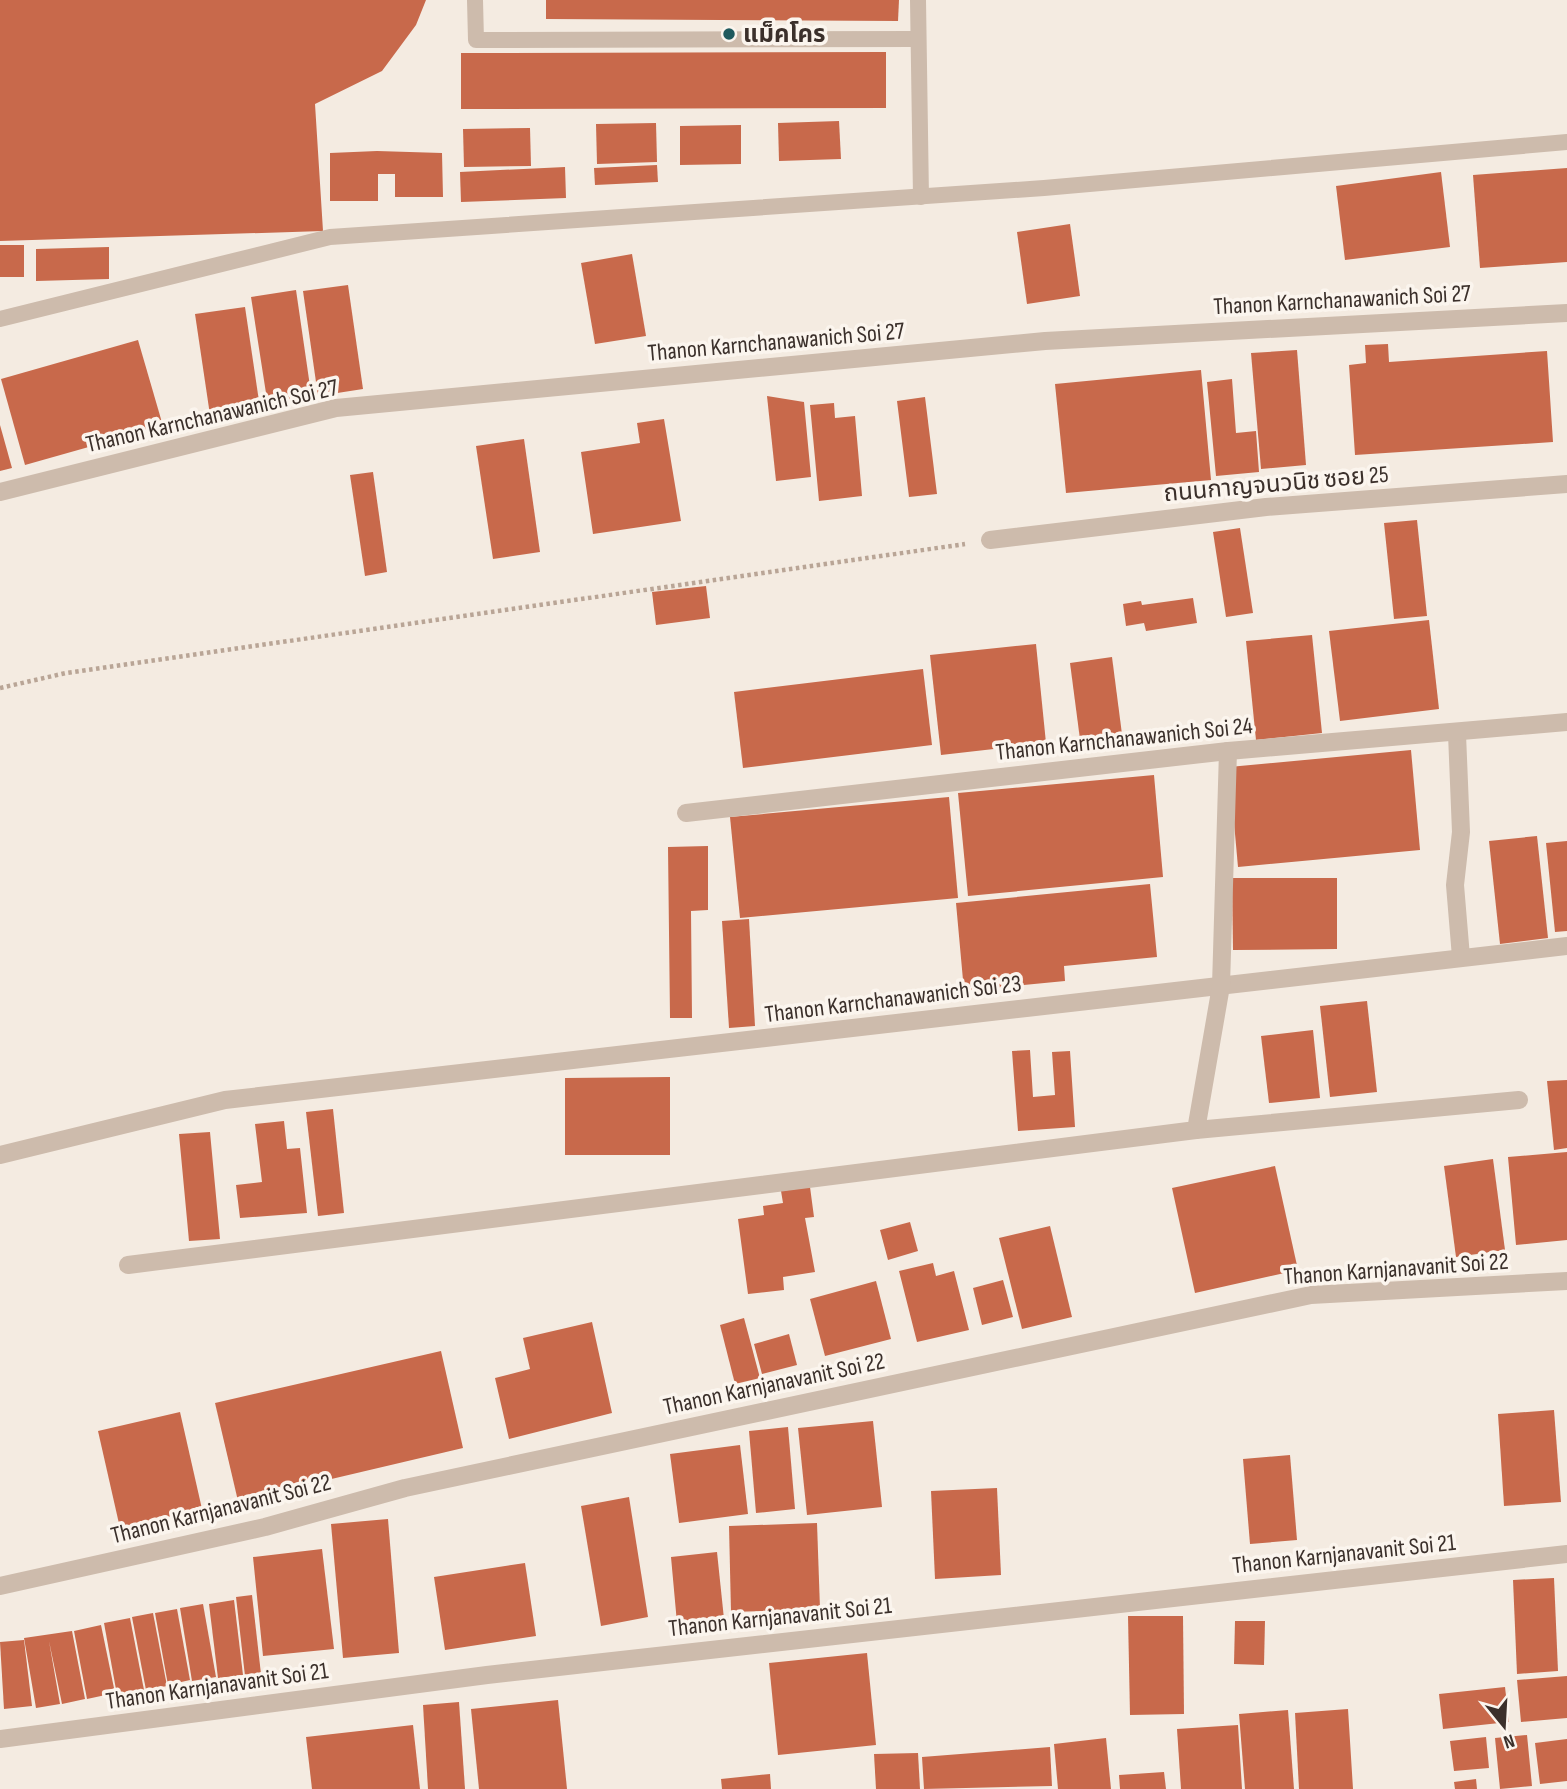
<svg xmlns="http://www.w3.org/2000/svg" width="1567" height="1789" viewBox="0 0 1567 1789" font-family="'Sofia Sans Condensed','Noto Sans Thai',sans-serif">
<rect width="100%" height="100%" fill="#f4ebe1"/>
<g fill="#c8694b">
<polygon points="0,0 426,0 416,25 382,71 315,104 323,231 0,241"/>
<polygon points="546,0 899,0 898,21 546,19"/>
<polygon points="886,52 886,108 461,109 461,53"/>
<polygon points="839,121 841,159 779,161 778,123"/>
<polygon points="656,123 657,162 597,164 596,124"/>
<polygon points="741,125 741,164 680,165 680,126"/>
<polygon points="530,128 531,166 464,167 463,129"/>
<polygon points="377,151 442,153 443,197 395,197 395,174 378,174 378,201 330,201 330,153"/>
<polygon points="657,165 658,182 595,185 594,168"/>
<polygon points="565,167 566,198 461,202 460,172"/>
<polygon points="1567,168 1567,262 1480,268 1473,175"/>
<polygon points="1441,172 1450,247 1345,260 1336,186"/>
<polygon points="1070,224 1080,296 1027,304 1017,232"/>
<rect x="0" y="245" width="24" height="32"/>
<polygon points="109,247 109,279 36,281 36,249"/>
<polygon points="632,254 646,336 595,344 581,263"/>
<polygon points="348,285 363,389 318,396 303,291"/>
<polygon points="296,290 312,400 268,406 251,297"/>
<polygon points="245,307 260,408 210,415 195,314"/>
<polygon points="138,340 163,426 25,465 1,379"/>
<polygon points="1388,344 1389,362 1547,351 1553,442 1355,455 1349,365 1366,363 1365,345"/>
<polygon points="1297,350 1306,465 1261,469 1251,353"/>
<polygon points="1201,370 1211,480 1066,493 1055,384"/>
<polygon points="1232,379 1236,433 1256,431 1259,472 1216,476 1207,382"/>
<polygon points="767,396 804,402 811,477 776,481"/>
<polygon points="925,397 937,494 909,497 897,401"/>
<polygon points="834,403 835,418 855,416 862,496 819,501 810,405"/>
<polygon points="664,419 681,521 593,534 581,452 640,443 637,423"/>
<polygon points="0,425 12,468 0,471"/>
<polygon points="524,439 540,552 493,559 476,446"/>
<polygon points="373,472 387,572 365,576 350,475"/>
<polygon points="1417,520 1427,616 1394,619 1384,523"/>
<polygon points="1240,528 1253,613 1226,617 1213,532"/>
<polygon points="706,586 710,618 656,625 652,592"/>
<polygon points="1193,598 1197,623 1146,631 1144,623 1126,626 1123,604 1141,601 1142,605"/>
<polygon points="1429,620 1439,709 1340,721 1329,631"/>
<polygon points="1312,635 1322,733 1256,740 1246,641"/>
<polygon points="1036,644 1046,743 941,755 930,655"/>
<polygon points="1112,657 1123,742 1081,747 1070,663"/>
<polygon points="923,669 932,745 743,768 734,692"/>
<polygon points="1411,750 1420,850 1238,867 1229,767"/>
<polygon points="1154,775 1163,877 968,896 958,793"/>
<polygon points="949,797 958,898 740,918 730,817"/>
<polygon points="1537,836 1548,938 1500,944 1489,841"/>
<polygon points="1567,841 1567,931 1555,932 1546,843"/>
<polygon points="708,846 708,910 691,911 692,1018 670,1018 668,847"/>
<polygon points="1232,878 1337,878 1337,949 1233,950"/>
<polygon points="1150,884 1157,957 1064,966 1065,981 964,991 956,903"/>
<polygon points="749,919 755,1026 729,1028 722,921"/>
<polygon points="1367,1001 1377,1092 1330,1097 1320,1006"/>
<polygon points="1313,1030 1320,1098 1269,1103 1261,1036"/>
<polygon points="1030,1050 1033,1097 1055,1095 1052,1052 1070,1051 1075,1127 1018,1131 1012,1051"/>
<polygon points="670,1077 670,1155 565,1155 565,1078"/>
<polygon points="1567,1080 1567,1148 1554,1150 1547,1081"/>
<polygon points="333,1109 344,1213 318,1216 306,1112"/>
<polygon points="284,1121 287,1149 300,1148 307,1213 240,1218 236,1185 262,1182 255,1124"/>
<polygon points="210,1132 220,1239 189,1241 179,1134"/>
<polygon points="1567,1152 1567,1240 1516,1245 1508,1157"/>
<polygon points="1493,1159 1505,1250 1456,1257 1444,1166"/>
<polygon points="1275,1166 1298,1270 1195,1293 1172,1188"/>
<polygon points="810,1187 814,1217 805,1218 815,1272 783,1277 784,1290 748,1294 738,1219 764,1215 763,1206 783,1203 781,1191"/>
<polygon points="910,1222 918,1251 888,1260 880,1230"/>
<polygon points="1050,1226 1072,1317 1022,1329 999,1238"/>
<polygon points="933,1263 936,1276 954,1271 969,1330 917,1342 899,1271"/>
<polygon points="1003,1280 1013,1317 982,1325 973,1288"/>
<polygon points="876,1281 891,1339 825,1356 810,1299"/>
<polygon points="744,1318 760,1378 735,1384 720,1325"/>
<polygon points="592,1322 612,1413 509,1439 495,1378 530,1369 523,1338"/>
<polygon points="789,1334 797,1365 762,1374 754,1344"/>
<polygon points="441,1351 463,1448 238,1501 215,1403"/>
<polygon points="1554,1410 1561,1502 1504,1506 1498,1414"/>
<polygon points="180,1412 202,1509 120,1528 98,1431"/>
<polygon points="873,1421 882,1507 807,1515 798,1428"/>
<polygon points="788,1427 795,1509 756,1513 749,1431"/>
<polygon points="740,1445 748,1514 679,1523 670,1454"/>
<polygon points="1290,1455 1297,1540 1250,1544 1243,1459"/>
<polygon points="997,1488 1001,1575 935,1579 931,1491"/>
<polygon points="629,1497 648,1617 601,1626 581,1506"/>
<polygon points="388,1519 399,1653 343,1658 331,1524"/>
<polygon points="817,1523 820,1609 731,1612 729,1526"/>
<polygon points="322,1549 334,1649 263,1656 253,1557"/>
<polygon points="717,1552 724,1619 677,1623 671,1557"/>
<polygon points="525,1563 536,1636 445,1650 434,1577"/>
<polygon points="1554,1578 1558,1671 1517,1674 1513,1580"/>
<polygon points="252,1595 261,1674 245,1676 236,1597"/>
<polygon points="234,1600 243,1675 218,1678 209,1604"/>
<polygon points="203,1604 216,1677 192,1681 180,1608"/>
<polygon points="177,1609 190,1680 168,1685 155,1613"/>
<polygon points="153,1613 167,1686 146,1690 132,1617"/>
<polygon points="1128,1616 1183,1616 1184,1714 1130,1715"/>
<polygon points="130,1618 144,1690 117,1695 104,1623"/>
<polygon points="1235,1621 1265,1621 1264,1665 1234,1664"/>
<polygon points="101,1625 115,1693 87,1699 74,1631"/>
<polygon points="72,1631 85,1699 62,1704 49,1641 60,1704 36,1708 24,1638"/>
<polygon points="24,1640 32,1706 4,1709 0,1642"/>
<polygon points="867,1653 876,1745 778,1755 769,1663"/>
<polygon points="1567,1676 1567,1718 1521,1722 1517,1680"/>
<polygon points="1505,1687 1509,1722 1443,1729 1439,1694"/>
<polygon points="558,1700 567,1789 479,1789 471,1709"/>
<polygon points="459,1702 465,1789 428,1789 423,1705"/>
<polygon points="1348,1709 1353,1789 1299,1789 1295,1713"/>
<polygon points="1288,1710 1294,1789 1245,1789 1239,1714"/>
<polygon points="413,1725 420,1789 312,1789 306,1737"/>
<polygon points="1238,1725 1242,1789 1181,1789 1177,1729"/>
<polygon points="1527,1735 1532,1786 1500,1789 1495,1738"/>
<polygon points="1486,1737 1489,1768 1454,1771 1450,1741"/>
<polygon points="1106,1738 1111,1789 1058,1789 1054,1744"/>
<polygon points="1567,1739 1567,1781 1540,1784 1535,1743"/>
<polygon points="1050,1747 1052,1786 924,1789 922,1757"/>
<polygon points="918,1753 920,1789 876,1789 874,1754"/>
<polygon points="1164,1772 1166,1789 1120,1789 1119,1775"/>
<polygon points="770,1774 771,1789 722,1789 721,1779"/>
<polygon points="1476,1779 1477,1789 1455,1789 1454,1782"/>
</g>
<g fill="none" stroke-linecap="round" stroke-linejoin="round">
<polyline stroke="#b9a596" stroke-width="4.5" stroke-dasharray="3.5 3.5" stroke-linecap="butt" points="0,688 66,673 965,544"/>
<g stroke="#cdbbac" stroke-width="16">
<polyline points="475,0 476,40 918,39"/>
<polyline points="918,0 921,197"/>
<polyline points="0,319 330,237 1044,188 1567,142"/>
</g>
<g stroke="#cdbbac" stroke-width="18">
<polyline points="0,492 336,408 1045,341 1567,313"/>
<polyline points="990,540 1266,507 1567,484"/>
<polyline points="1457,734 1461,832 1455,885 1461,957"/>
<polyline points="686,813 1228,751 1567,722"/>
<polyline points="1196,1130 1519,1100"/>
<polyline points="0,1155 225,1100 1567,946"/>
<polyline points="128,1265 1196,1130 1221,986 1228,751"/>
<polyline points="0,1586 265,1527 405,1488 1311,1295 1567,1281"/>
<polyline points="0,1739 487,1675 1567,1554"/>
</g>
</g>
<circle fill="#1f5a5e" stroke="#fbf5ee" stroke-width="2.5" cx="729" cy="34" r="7"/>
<g text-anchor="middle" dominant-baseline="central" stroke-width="7" stroke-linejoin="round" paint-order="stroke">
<g font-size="24" font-weight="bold" fill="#3b302b" stroke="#fbf5ee" text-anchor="start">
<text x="743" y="34">แม็คโคร</text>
</g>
<g font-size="24" fill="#3b302b" stroke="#fbf5ee">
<text transform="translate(1342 300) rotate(-3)">Thanon Karnchanawanich Soi 27</text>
<text transform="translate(776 342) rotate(-5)">Thanon Karnchanawanich Soi 27</text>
<text transform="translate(212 416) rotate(-13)">Thanon Karnchanawanich Soi 27</text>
<text transform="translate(1276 484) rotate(-5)">ถนนกาญจนวนิช ซอย 25</text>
<text transform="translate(1124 739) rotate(-6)">Thanon Karnchanawanich Soi 24</text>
<text transform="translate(893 999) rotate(-7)">Thanon Karnchanawanich Soi 23</text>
<text transform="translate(1396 1269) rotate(-4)">Thanon Karnjanavanit Soi 22</text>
<text transform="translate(774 1384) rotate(-12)">Thanon Karnjanavanit Soi 22</text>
<text transform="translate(221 1509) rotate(-14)">Thanon Karnjanavanit Soi 22</text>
<text transform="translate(1344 1554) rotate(-6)">Thanon Karnjanavanit Soi 21</text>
<text transform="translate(780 1617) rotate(-6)">Thanon Karnjanavanit Soi 21</text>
<text transform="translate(217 1686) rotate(-8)">Thanon Karnjanavanit Soi 21</text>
</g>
</g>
<g transform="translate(1504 1726) rotate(162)" stroke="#fbf5ee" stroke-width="5" paint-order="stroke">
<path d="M0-5L12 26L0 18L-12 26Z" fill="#3b302b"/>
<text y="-10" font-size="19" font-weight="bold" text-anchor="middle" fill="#3b302b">N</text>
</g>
</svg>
